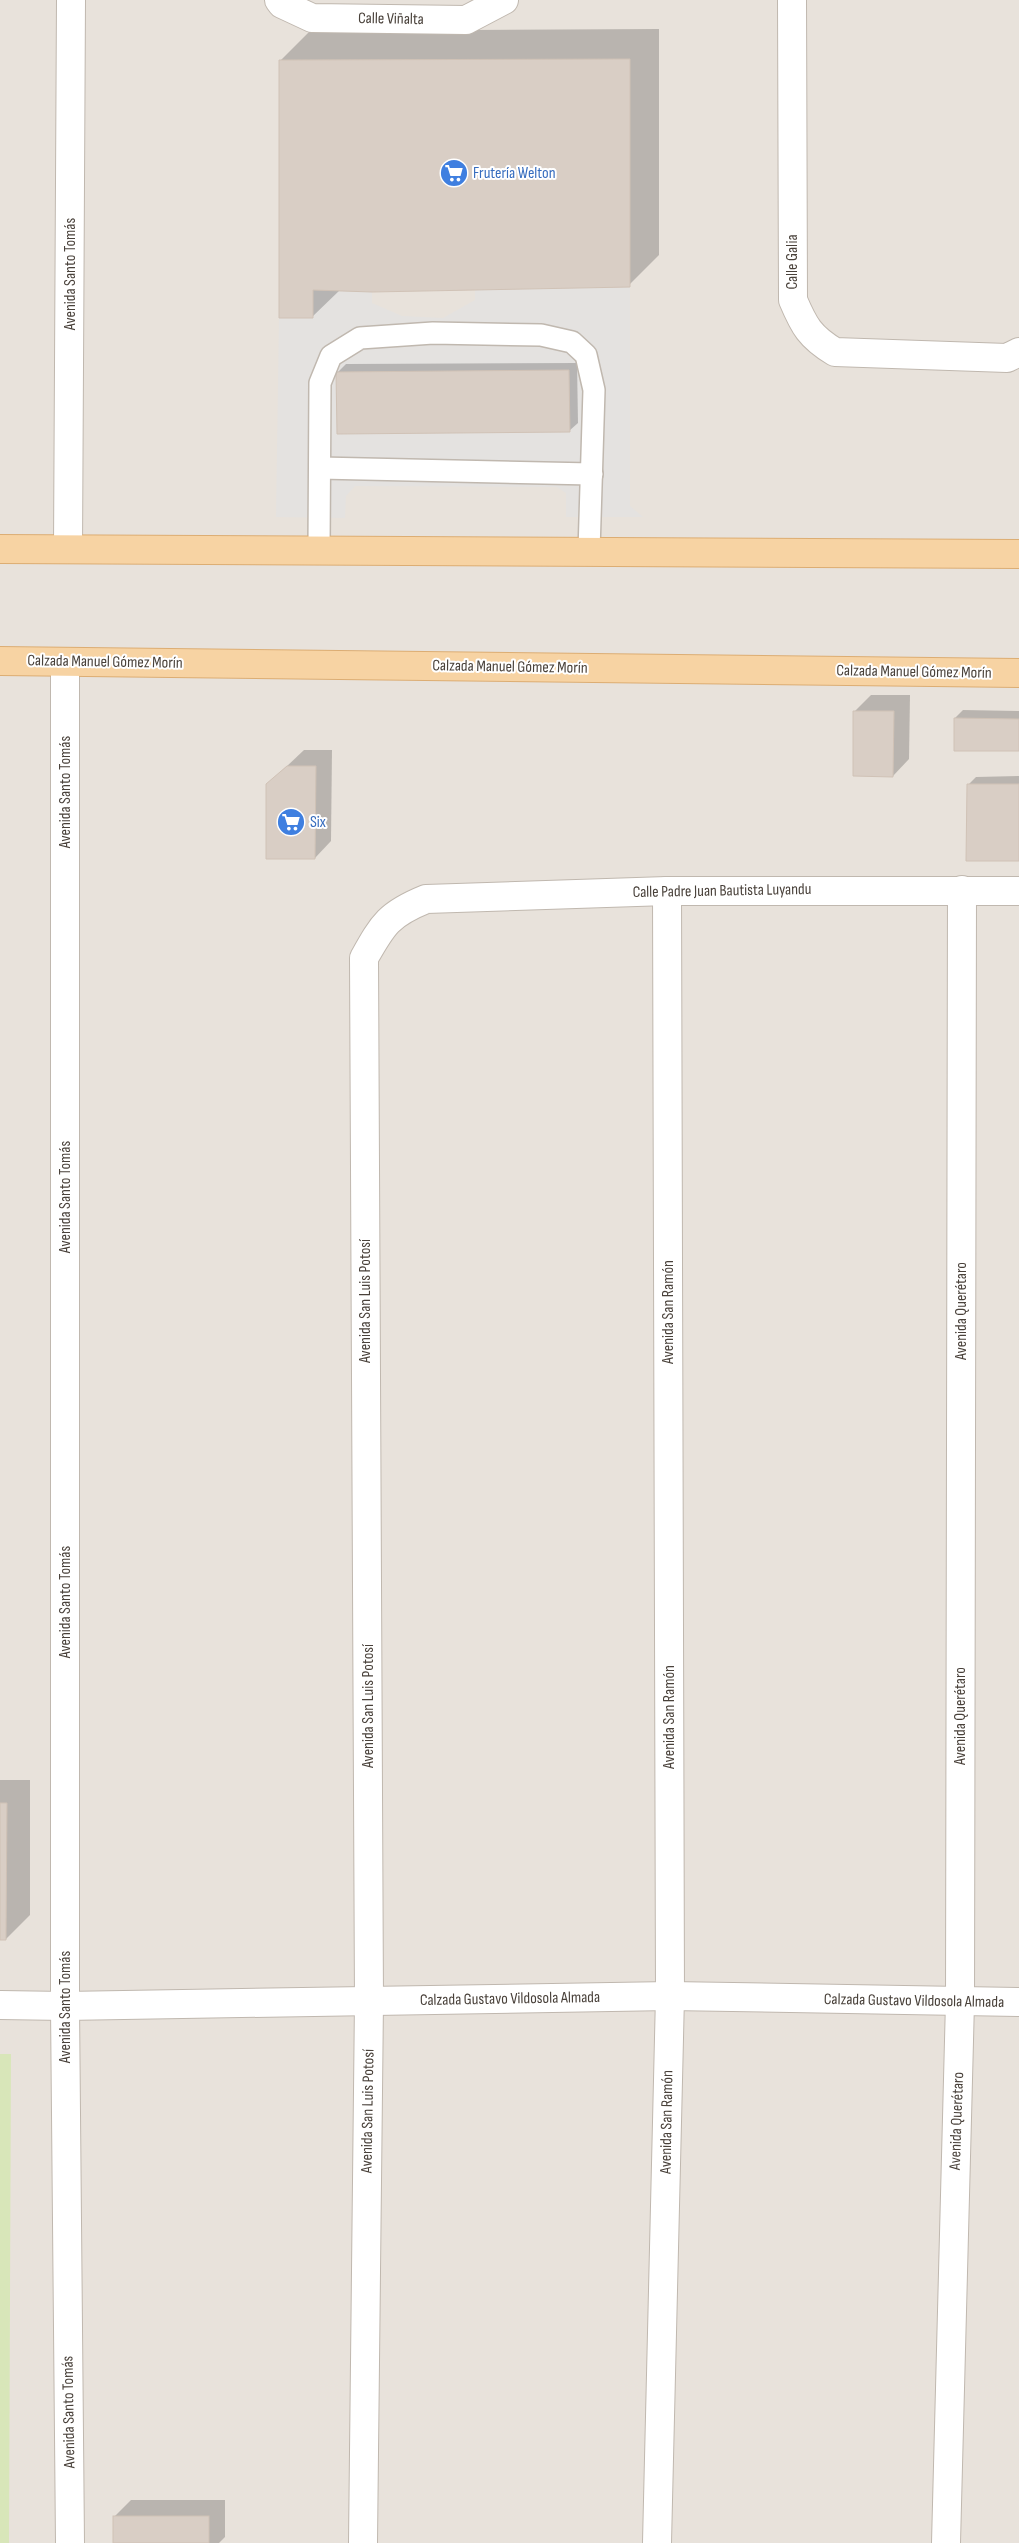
<svg xmlns="http://www.w3.org/2000/svg" width="1019" height="2543" viewBox="0 0 1019 2543" font-family="'Sofia Sans Condensed',sans-serif">
<rect width="100%" height="100%" fill="#f5f1ec"/>
<rect fill="#e8e2db" x="0" y="0" width="1019" height="2543"/>
<polygon fill="#d8e6b9" points="0,2054 11,2054 9,2543 0,2543"/>
<polygon fill="#e4e2e0" points="630,287 630,506 643,517 566,517 566,493 557,487 355,486 346,496 345,518 276,517 279,318 313,318 313,290 372,292 372,303 402,316 443,318 475,300 475,290"/>
<g fill="#0003">
<polygon points="659,29 659,255 629,285 340,290 312,317 280,61 310,31"/>
<polygon points="577,363 578,423 569,431 337,373 346,364"/>
<polygon points="871,695 910,695 909,759 893,776 855,711"/>
<polygon points="963,710 1019,711 1019,750 955,718"/>
<polygon points="304,750 332,750 331,841 315,858 267,785"/>
<polygon points="1019,776 1019,860 968,785 976,777"/>
<polygon points="0,1780 30,1780 30,1915 6,1939 0,1939"/>
<polygon points="131,2500 225,2500 225,2537 219,2543 114,2543 114,2517"/>
</g>
<g fill="#d9cec5" stroke="#d0c2b6">
<polygon points="630,59 630,287 372,292 313,290 313,318 279,318 279,60"/>
<polygon points="569,370 570,432 337,434 336,372"/>
<polygon points="853,711 894,711 893,777 853,776"/>
<polygon points="954,718 1019,719 1019,751 954,751"/>
<polygon points="287,766 316,766 315,859 266,859 266,784"/>
<polygon points="967,784 1019,784 1019,861 966,861"/>
<polygon points="0,1803 7,1803 6,1940 0,1940"/>
<rect x="113" y="2516" width="96" height="27"/>
</g>
<g fill="none" stroke-linecap="round" stroke-linejoin="round">
<defs>
<g id="service">
<polyline points="320,468 592,474"/>
<polyline points="319,549 320,383 331,356 360,338 433,333 541,335 572,342 586,355 594,390 589,551"/>
</g>
<g id="minor">
<polyline points="279,0 282,4 312,18 466,20 504,0"/>
<path d="M792 0 793 300C804 326 810 337 835 352L1007 358 1019 352"/>
<polyline points="68,549 71,0"/>
<polyline points="65,662 65,2006 70,2543"/>
<polyline points="0,2005 65,2006 670,1996 1019,2002"/>
<path d="M363 2543 369 2001 364 958C383 924 389 914 426 899L667 891H1019"/>
<polyline points="657,2543 670,1996 667,891"/>
<polyline points="946,2543 960,2002 962,890"/>
</g>
<g id="primary">
<polyline points="0,549 1019,554"/>
<polyline points="0,661 1019,673"/>
</g>
</defs>
<use href="#service" stroke="#c0b8af" stroke-width="24"/>
<use href="#minor" stroke="#c0b8af" stroke-width="30"/>
<use href="#primary" stroke="#dcad73" stroke-width="30"/>
<use href="#service" stroke="#fff" stroke-width="21"/>
<use href="#minor" stroke="#fff" stroke-width="28"/>
<use href="#primary" stroke="#f7d3a3" stroke-width="28"/>
</g>
<defs>
<symbol id="supermarket-disc" viewBox="-11 -11 22 22"><circle r="9.5" fill="#3f7fe0" stroke="#fff"/><path d="M-6-5.5h2.5l.6 2H6L4.5 2H-2.5L-4.4-4H-6ZM-1.5 3.2a1.3 1.3 0 1 0 .1 0ZM3 3.2a1.3 1.3 0 1 0 .1 0Z" fill="#fff"/></symbol>
</defs>
<g fill-rule="evenodd">
<use href="#supermarket-disc" x="438" y="157" width="32" height="32"/>
<use href="#supermarket-disc" x="275" y="806" width="32" height="32"/>
</g>
<g text-anchor="middle" dominant-baseline="central" stroke-width="4" stroke-linejoin="round" paint-order="stroke">
<g font-size="16" fill="#49413a" stroke="#fff">
<text transform="translate(391 19) rotate(1)">Calle Viñalta</text>
<text transform="translate(792 262) rotate(-90)">Calle Galia</text>
<text transform="translate(70 274) rotate(-90)">Avenida Santo Tomás</text>
<text transform="translate(105 662) rotate(1)">Calzada Manuel Gómez Morín</text>
<text transform="translate(510 667) rotate(1)">Calzada Manuel Gómez Morín</text>
<text transform="translate(914 672) rotate(1)">Calzada Manuel Gómez Morín</text>
<text transform="translate(65 792) rotate(-90)">Avenida Santo Tomás</text>
<text transform="translate(722 891) rotate(-1)">Calle Padre Juan Bautista Luyandu</text>
<text transform="translate(65 1197) rotate(-90)">Avenida Santo Tomás</text>
<text transform="translate(365 1301) rotate(-90)">Avenida San Luis Potosí</text>
<text transform="translate(961 1311) rotate(-90)">Avenida Querétaro</text>
<text transform="translate(668 1312) rotate(-90)">Avenida San Ramón</text>
<text transform="translate(65 1602) rotate(-90)">Avenida Santo Tomás</text>
<text transform="translate(368 1706) rotate(-90)">Avenida San Luis Potosí</text>
<text transform="translate(960 1716) rotate(-90)">Avenida Querétaro</text>
<text transform="translate(669 1717) rotate(-90)">Avenida San Ramón</text>
<text transform="translate(510 1999) rotate(-1)">Calzada Gustavo Vildosola Almada</text>
<text transform="translate(914 2001) rotate(1)">Calzada Gustavo Vildosola Almada</text>
<text transform="translate(65 2007) rotate(-90)">Avenida Santo Tomás</text>
<text transform="translate(368 2111) rotate(-89)">Avenida San Luis Potosí</text>
<text transform="translate(957 2121) rotate(-88)">Avenida Querétaro</text>
<text transform="translate(667 2122) rotate(-89)">Avenida San Ramón</text>
<text transform="translate(69 2412) rotate(-91)">Avenida Santo Tomás</text>
</g>
<g font-size="16" fill="#366cbe" stroke="#fff" text-anchor="start">
<text x="473" y="173">Frutería Welton</text>
<text x="310" y="822">Six</text>
</g>
</g>
</svg>
